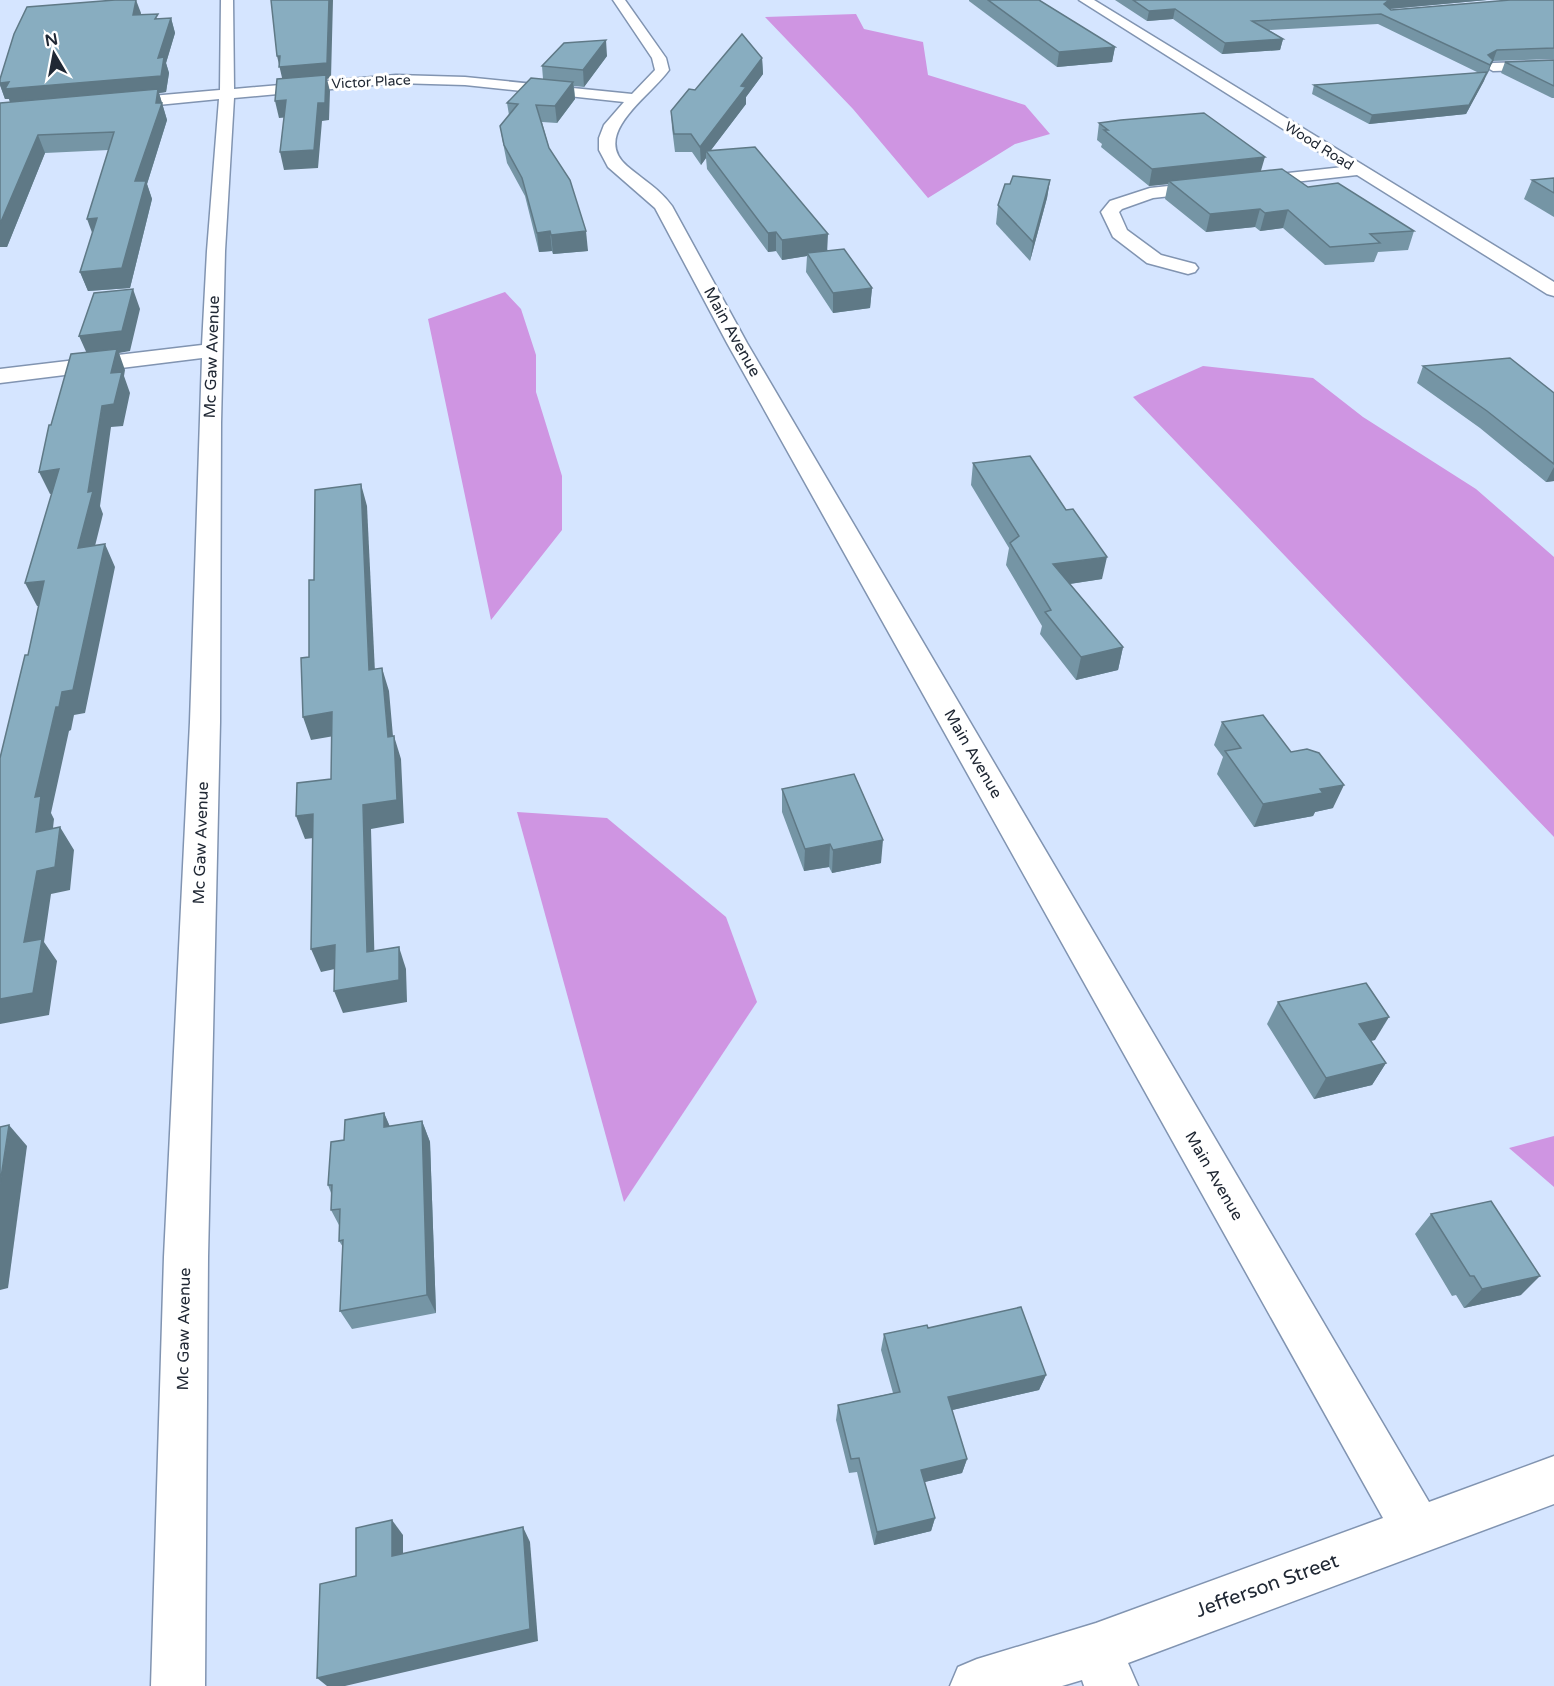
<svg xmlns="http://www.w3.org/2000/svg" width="1554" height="1686" viewBox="0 0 1554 1686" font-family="'Varela Round',sans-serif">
<rect width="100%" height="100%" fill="#d5e5ff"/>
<g fill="#cf95e2">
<polygon points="856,14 864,29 923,42 928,75 1025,105 1050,134 1015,144 928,198 853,109 765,17"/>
<polygon points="505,292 521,309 536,355 536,392 562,476 562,530 491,620 428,319"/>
<polygon points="1203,366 1313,378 1363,417 1476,489 1554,557 1554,837 1133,397"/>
<polygon points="517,812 607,818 726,917 757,1002 624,1202"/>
<polygon points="1554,1136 1554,1187 1509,1148"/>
</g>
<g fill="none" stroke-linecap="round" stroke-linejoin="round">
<defs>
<g id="street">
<path d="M221 0H233L234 89 396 75 465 77 632 94 655 70 652 58 613 0H625L666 58 669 70C651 96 590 134 627 166 642 179 660 189 672 206L747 343 1429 1502 1554 1456V1504L1128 1663 1138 1686H1084L1082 1680 1062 1686H950L958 1667 977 1659 1096 1623 1383 1518 727 343 655 208 608 167 599 150V138L604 125 624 102 465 85 396 83 234 98 225 251 221 423 220 722 208 1257 205 1686H151L164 1257 190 722 202 358 0 383V369L202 345 207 251 219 99 117 109 109 104 117 99 220 90Z"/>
<polygon points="1079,0 1094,0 1554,282 1554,296 1547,294 1357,175 1153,198 1122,209 1119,212 1127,230 1161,255 1195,264 1198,268 1195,272 1188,274 1147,263 1113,237 1101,212 1110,201 1150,188 1343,167"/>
<polygon points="1554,61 1554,69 1493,71 1486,67 1493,63"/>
</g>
</defs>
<use href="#street" stroke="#8194b1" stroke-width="3"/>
<use href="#street" fill="#fff" fill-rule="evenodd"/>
</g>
<g fill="#7595a5">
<polygon points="969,0 1039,0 1115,47 1112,62 1057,67 969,1"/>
<polygon points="1115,0 1487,0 1389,9 1391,10 1554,0 1554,59 1492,61 1489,71 1466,114 1369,124 1312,94 1314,85 1479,73 1378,24 1269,30 1283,39 1280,50 1222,54 1173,19 1147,21"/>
<polygon points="141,13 140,15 159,19 171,18 175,33 166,63 169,73 166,92 159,93 167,120 147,184 152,199 130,288 88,291 80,272 92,234 109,150 45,153 7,247 0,247 0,103 10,103 9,99 5,99 0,85 0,79"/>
<polygon points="607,56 584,87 574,86 575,99 557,123 542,122 549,148 588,251 553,254 552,251 539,252 525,196 507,163 503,143 500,126 509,115 507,103 543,79 542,66"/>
<polygon points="762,58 763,74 746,97 746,104 711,150 872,288 870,308 833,313 806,272 807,256 782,260 776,251 768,252 707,169 706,158 701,165 692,152 675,152 672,128 671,111 695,90"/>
<polygon points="1554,60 1554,98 1552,98 1501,73 1505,62"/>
<polygon points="1099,123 1261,171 1308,187 1414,231 1408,250 1378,252 1374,262 1325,265 1283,228 1260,231 1255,227 1206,232 1165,199 1168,184 1149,186 1101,147 1102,144 1097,140"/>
<polygon points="1554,178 1554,217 1524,199 1532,180"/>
<polygon points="1050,180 1047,198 1030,261 996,224 998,205 1010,184"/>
<polygon points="1423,366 1554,393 1554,481 1546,482 1480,428 1417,383"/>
<polygon points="973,463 1102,579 1070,584 1123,647 1118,670 1076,680 1040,634 1042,626 1006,565 1009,548 971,485"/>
<polygon points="1222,722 1333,808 1315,812 1313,816 1254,827 1217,774 1223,757 1214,745"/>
<polygon points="782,789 881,863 832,873 829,867 804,871 782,812"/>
<polygon points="1278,1002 1375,1040 1370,1041 1386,1063 1372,1085 1314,1099 1267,1024"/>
<polygon points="384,1113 390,1127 422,1121 430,1142 436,1313 352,1329 340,1311 343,1247 339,1241 340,1227 331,1210 331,1193 328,1185 344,1140"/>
<polygon points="1431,1214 1521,1295 1464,1308 1456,1295 1452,1296 1415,1234"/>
<polygon points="928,1328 1046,1375 1039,1390 952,1410 967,1459 962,1473 924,1482 935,1518 931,1531 874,1545 857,1472 849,1473 836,1420 838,1405 893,1393 881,1350 884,1334"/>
</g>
<g fill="#5f7986">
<polygon points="136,0 141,13 138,30 133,15"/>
<polygon points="329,0 333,0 331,78 327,79 330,91 329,120 322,121 318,168 284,170 280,152 314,150 283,82 277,56"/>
<polygon points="1389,0 1487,0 1389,9 1381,14 1384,4"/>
<polygon points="1175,9 1173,19 1147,21 1149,11"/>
<polygon points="171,18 175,33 166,63 169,73 166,92 159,93 167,120 147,184 152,199 130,288 88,291 80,272 135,181 159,112 12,106 9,99 5,99 0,85 0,83 158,58"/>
<polygon points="1283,39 1280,50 1222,54 1225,43"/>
<polygon points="606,40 607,56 584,87 583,70"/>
<polygon points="1115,47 1112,62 1057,67 1059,52"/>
<polygon points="1497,50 1493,61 1486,76 1490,65 1488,55"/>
<polygon points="762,58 763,74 746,97 746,104 708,154 706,151 706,158 701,165 700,147 741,86"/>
<polygon points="1487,72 1484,81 1466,114 1369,124 1372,115"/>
<polygon points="573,82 575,99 557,123 555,106"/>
<polygon points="286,100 291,117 279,118 275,101"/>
<polygon points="38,135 45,153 7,247 0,247 0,224"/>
<polygon points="1265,157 1260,174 1169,181 1168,184 1149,186 1152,169"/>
<polygon points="1050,180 1047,198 1030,261 1033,242"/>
<polygon points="1260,209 1255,227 1206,232 1210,214"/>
<polygon points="1288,210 1283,228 1260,231 1265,213"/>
<polygon points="97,218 94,238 87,219"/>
<polygon points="550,231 552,251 539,252 537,233"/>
<polygon points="586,231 588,251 553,254 551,235"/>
<polygon points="776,232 776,251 768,252 768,233"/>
<polygon points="828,234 827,254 807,253 807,256 782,260 782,240"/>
<polygon points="872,288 870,308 833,313 833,293"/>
<polygon points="133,289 140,309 130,351 119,353 125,370 124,376 130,393 123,426 111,427 100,506 103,514 89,570 78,548 88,492 102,406 111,373 88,356 79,336"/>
<polygon points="1554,467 1554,481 1546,482"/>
<polygon points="59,469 69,491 50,494 39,472"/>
<polygon points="361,484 367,506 376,693 369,670"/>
<polygon points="105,544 115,567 85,713 74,715 71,730 69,731 51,813 54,819 50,855 36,832 35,797 56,707 62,692"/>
<polygon points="1107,557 1102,579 1049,587 1053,564"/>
<polygon points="44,581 56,604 37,606 25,583"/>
<polygon points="1123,647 1118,670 1076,680 1081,657"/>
<polygon points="382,668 389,691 395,759 394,736 401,759 404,823 371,829 375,975 367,952 363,805 388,737"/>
<polygon points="332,712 340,735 311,740 303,717"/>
<polygon points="1344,785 1333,808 1315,812 1313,816 1254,827 1263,804 1320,789"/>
<polygon points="313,814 322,837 305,839 296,816"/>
<polygon points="60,827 74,850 70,890 51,894 44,942 57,961 49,1015 0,1024 0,999 24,942 37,871"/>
<polygon points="883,840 881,863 832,873 833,850"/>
<polygon points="830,844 829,867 804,871 805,849"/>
<polygon points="335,945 344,967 321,972 311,949"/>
<polygon points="399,947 406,969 407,1002 343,1013 334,991"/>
<polygon points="1389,1017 1375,1040 1347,1046 1359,1024"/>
<polygon points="1386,1063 1372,1085 1314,1099 1326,1078"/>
<polygon points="384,1113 393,1134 384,1127"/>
<polygon points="422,1121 430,1142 436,1313 427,1295"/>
<polygon points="9,1125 27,1146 8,1288 0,1290 0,1184"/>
<polygon points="1540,1276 1521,1295 1464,1308 1482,1289"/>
<polygon points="1046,1375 1039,1390 944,1412 948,1397"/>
<polygon points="967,1459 962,1473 917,1484 921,1470"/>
<polygon points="935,1518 931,1531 874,1545 877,1532"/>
<polygon points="392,1520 403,1535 403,1569 392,1556"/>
<polygon points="523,1527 530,1542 538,1641 345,1686 327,1686 317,1678"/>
</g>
<g fill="#88adc0" stroke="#5f7986" stroke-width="1.5">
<polygon points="115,0 136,0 133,15 158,14 155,19 171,18 158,58 164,57 161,76 5,89 9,82 0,83 0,79 14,34 27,7"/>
<polygon points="271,0 329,0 327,63 279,67 280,56 277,56"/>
<polygon points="988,0 1039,0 1115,47 1059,52"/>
<polygon points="1133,0 1389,0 1384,4 1391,10 1510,0 1554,0 1554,48 1497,50 1488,55 1493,60 1490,65 1381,14 1252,21 1283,39 1225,43 1175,9 1149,11"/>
<polygon points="742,34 762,58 741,86 746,87 700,147 691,134 674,134 671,111 689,89 695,90"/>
<polygon points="606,40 583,70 542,66 564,43"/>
<polygon points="1554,60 1554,86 1505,62"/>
<polygon points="1487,72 1469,105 1372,115 1314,85"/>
<polygon points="326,75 325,103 318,103 314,150 280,152 286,100 275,101 277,79"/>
<polygon points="531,78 573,82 555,106 536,105 549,148 570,180 586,231 551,235 550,231 537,233 522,178 504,145 500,126 518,104 507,103"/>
<polygon points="158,89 156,103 162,103 135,181 146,181 122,268 80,272 97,218 87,219 114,132 38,135 0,224 0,103"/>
<polygon points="1204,113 1265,157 1152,169 1104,130 1108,130 1099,123 1121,120"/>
<polygon points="755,147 828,234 782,240 776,232 768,233 706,151"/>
<polygon points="1282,169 1308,187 1338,183 1414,231 1370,234 1380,243 1330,247 1288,210 1265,213 1260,209 1210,214 1169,181"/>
<polygon points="1013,176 1050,180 1033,242 998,205 1005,184 1010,184"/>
<polygon points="1554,178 1554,193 1532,180"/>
<polygon points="844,249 872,288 833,293 807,253"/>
<polygon points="133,289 122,331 79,336 94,293"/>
<polygon points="117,349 111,373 122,372 114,404 102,406 88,492 93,491 78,548 105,544 73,690 62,692 59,707 56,707 35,797 41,796 36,832 60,827 55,867 37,871 24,942 42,939 33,993 0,999 0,758 25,655 28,655 44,581 25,583 59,469 39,472 49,425 51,425 71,354"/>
<polygon points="1510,358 1554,393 1554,464 1487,411 1423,366"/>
<polygon points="1030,456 1066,510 1073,509 1107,557 1053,564 1123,647 1081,657 1045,612 1051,610 1010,543 1019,536 973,463"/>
<polygon points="361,484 369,670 382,668 388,737 394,736 397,800 363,805 367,952 399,947 399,980 334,991 335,945 311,949 313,814 296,816 297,783 331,779 332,712 303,717 301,658 309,657 309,580 314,580 315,490"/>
<polygon points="1263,715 1291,752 1307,749 1319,753 1344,785 1320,789 1323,793 1263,804 1225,751 1241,748 1222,722"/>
<polygon points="854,774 883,840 833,850 830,844 805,849 782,789"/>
<polygon points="1366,983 1389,1017 1359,1024 1386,1063 1326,1078 1278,1002"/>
<polygon points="384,1113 384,1127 422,1121 427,1295 340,1311 343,1240 339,1241 340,1209 331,1210 332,1185 328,1185 331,1142 344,1140 345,1120"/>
<polygon points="9,1125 0,1184 0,1127"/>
<polygon points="1491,1201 1540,1276 1482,1289 1474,1276 1470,1276 1431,1214"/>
<polygon points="1021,1307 1046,1375 948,1397 967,1459 921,1470 935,1518 877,1532 859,1458 851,1459 838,1405 900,1392 884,1334 927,1325 928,1328"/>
<polygon points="392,1520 392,1556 523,1527 530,1629 317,1678 320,1584 356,1576 356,1528"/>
</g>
<g text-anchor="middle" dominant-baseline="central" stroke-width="6" stroke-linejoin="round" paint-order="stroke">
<g font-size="14" fill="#202834" stroke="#fff">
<text transform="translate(371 82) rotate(-3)">Victor Place</text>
<text transform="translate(1319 146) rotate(32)">Wood Road</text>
</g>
<g font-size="16" fill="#202834" stroke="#fff">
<text transform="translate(732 332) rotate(61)">Main Avenue</text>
<text transform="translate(212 357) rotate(-88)">Mc Gaw Avenue</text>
<text transform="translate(973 754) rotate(60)">Main Avenue</text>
<text transform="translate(201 843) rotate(-88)">Mc Gaw Avenue</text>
<text transform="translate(1214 1176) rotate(60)">Main Avenue</text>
<text transform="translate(184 1329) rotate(-89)">Mc Gaw Avenue</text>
</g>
<g font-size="20" fill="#202834" stroke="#fff">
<text transform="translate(1267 1586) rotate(-20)">Jefferson Street</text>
</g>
</g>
<g transform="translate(54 54) rotate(350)" stroke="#ffffff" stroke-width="4.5" paint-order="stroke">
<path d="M0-4.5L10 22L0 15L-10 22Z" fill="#202834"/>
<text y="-9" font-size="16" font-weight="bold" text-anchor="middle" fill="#202834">N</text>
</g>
</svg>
